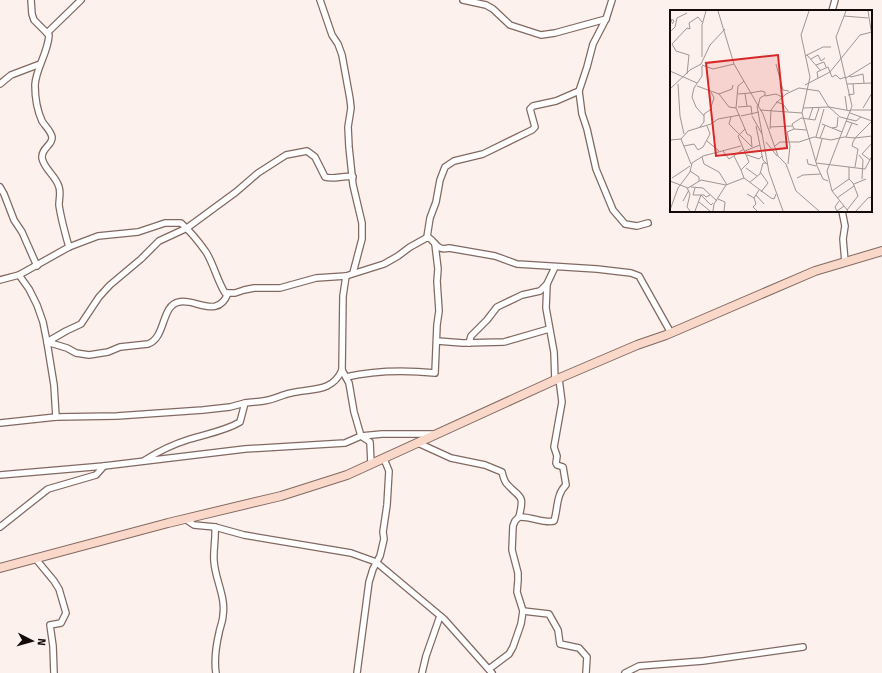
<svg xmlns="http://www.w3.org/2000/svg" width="882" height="673" viewBox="0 0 882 673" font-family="'Fira Sans',sans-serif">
<rect width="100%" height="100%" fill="#fcf1ed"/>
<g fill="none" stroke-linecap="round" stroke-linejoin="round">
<defs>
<g id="street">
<path d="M31 0 32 14 34 20 49 35C48 53 36 68 35 85 35 98 37 110 42 121 45 126 51 131 52 137 53 145 41 148 42 158 44 169 56 176 59 187 61 193 59 199 59 205 61 219 65 233 69 247"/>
<polyline points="320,0 332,35 338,44 342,55 350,99 351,108 348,127 349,147 353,185 362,223 362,239 353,273"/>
<polyline points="463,0 486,5 493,9 510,25 541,35 555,33 606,19"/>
<polyline points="612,0 606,19 593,44 587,67 579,91 582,114 587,129 596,169 613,210 625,224 637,226 648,223"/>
<polyline points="832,11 835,0"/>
<polyline points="47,33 81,0"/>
<polyline points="0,84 11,75 40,64"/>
<polyline points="0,187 4,194 14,220 22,232 37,266"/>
<polyline points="842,211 845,226 843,239 845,262"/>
<polyline points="427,237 430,218 436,202 440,180 445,167 454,161 483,154 532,130 535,127 530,109 533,106 556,101 579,91"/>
<polyline points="555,267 547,284 546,308 554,352 555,380"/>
<polyline points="19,275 29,289 37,305 43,322 47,342 54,385 56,417"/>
<polyline points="346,276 343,296 342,370 349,383 354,412 361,436 370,442 371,464"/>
<path d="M0 280 19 275 69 247 98 236 138 232 165 223H181C191 232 199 242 206 252 214 265 217 280 225 293H235L244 290 254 288H280L316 278 346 276 384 264 398 256 410 247 428 237C437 243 436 251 449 248L495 256 517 264 597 269 631 273 639 276 671 333"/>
<path d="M228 293C218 320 195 298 179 302 161 305 166 338 148 344L120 347 108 352 89 355 76 353 67 348 47 342 66 331 81 324 99 297 110 285 141 259 159 241 187 228 236 192 258 173 286 155 307 151 315 157 325 177C334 180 343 175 353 177"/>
<polyline points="437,341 463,343 504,342 549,329"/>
<polyline points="469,343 471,336 487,320 497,307 522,295 540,291 547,284"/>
<path d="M346 377C377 370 404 370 435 373L437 325 439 311 437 281 438 269 435 244"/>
<polyline points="0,423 56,417 117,416 203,410 230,407 245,403"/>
<path d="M418 443 451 458 485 465 502 472C503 476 504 481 507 484 520 499 525 493 519 517"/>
<path d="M145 460C159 451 174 444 190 439 206 434 225 431 240 422L245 403C251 402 258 402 263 401 273 400 281 395 291 393 311 388 332 393 342 370"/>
<polyline points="0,475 104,466 245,449 345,443 361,436 382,434 433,434"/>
<polyline points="185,519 194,525 215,527 244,535 351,553 376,562 444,619 492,673"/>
<polyline points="0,527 48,489 96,475 104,466"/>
<path d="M215 527C216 539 213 550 214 561 215 579 226 597 223 615 223 621 220 627 219 633 216 646 214 660 216 673"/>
<polyline points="35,558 54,581 59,589 66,613 61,623 50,625 53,646 54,673"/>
<polyline points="523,611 549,614 558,630 560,644 579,648 587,657 586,673"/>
<path d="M489 669 509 654 513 647 521 624 523 611 517 592 518 580V573L512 550 513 526 515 521 519 517C530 516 545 524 554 521 558 509 556 494 566 485L563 467 557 465 556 463 557 456 554 447 562 402 559 379"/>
<polyline points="357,673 369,582 373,569 380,556 384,539 383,532 387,505 389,471 384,459"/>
<polyline points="422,673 426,656 440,616"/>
<polyline points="625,673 639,666 703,661 803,647"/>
</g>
<polyline id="secondary" points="0,568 168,523 281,496 347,475 555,380 637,345 666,335 815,271 882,251"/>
</defs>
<use href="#street" stroke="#816961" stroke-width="8"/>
<use href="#secondary" stroke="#816961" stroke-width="10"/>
<use href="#street" stroke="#fff" stroke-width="5.5"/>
<use href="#secondary" stroke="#f9d8ca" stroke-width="8"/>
</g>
<g transform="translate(670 10)">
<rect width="202" height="202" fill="#fcf1ed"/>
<path fill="none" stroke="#9f9591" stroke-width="1" d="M48 1 64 54 93 104 108 146 116 154 126 181 149 201M139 1 131 25 140 67 132 103 147 156 153 169 158 171M176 1 166 27 182 96 157 161 162 181 178 201M198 1 202 26M174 6 198 8M0 15 2 9 4 11 2 14M0 22 5 17 7 8 17 3M137 45 150 60M135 46 153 37H161M32 47V15L36 1M141 49 148 45 151 51 155 48M106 54 113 80 119 81M32 55 43 59 64 54M146 55 154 52 156 57M32 56V66L24 78 22 87 26 97 34 106M0 61 27 73M17 64 19 45 6 41 2 34 17 18 20 19 19 13 28 7 32 12M179 66 181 67 193 64 194 73M148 68 147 62 158 57 162 67 166 65 170 69 176 67M176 68 202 52M74 71 68 76 66 98 75 119 68 126 79 152 71 160 74 168M8 74 10 106 14 124M177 74 202 73M135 75 160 62 190 25 202 22M27 76 49 84 62 79 63 75M0 79 20 60 31 54 40 35 55 19M80 83 91 81 95 82V86L106 84 112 87M49 84 59 97 66 98M68 84 80 83M75 84 77 96M178 85 184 84 183 74M175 86 177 100M106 92 113 94 118 101M87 96 99 162 113 201M68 97 81 96 82 105M88 97 90 88 95 85M159 97 181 101M133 98 159 97M193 98 202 83M90 100 132 103M181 100H202M180 103 202 111M71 106 89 102M82 106 92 124M61 107 59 114 82 137 81 126 77 124 75 119M139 109 143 97M176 111 188 115M152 114 172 122M86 116 93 150 98 155M100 117 122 116M29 118 34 112V104L40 100 44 88 41 82M162 118 167 117 168 107M100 119 101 100 107 92 116 84 129 78 149 81 158 96 170 107 186 111 191 107M124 119 122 114 131 108 145 110 149 98M146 127 154 99M176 127 182 113M150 128 155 115M11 129 21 154M0 130 11 129 18 121 41 114 48 109 70 105M37 131 49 141M96 132 107 146M14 136 24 134 28 140 33 137 40 124 37 116M105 136 110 132H129L144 127 161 130 174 127 185 128 202 111M53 141 59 149 74 139M75 141 90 135M77 145 89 149 92 146M189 145 193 150 192 169M64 146 71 160M32 147 34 154 49 162 57 175M137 149 138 154 146 156M200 150 192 144 202 133M146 151 152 129M146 153 195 159 202 146M118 154 120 136 117 122 124 119 137 120M185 157 188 139 182 136 183 132 185 128 202 126M76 158 87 166M20 161 29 167V171M91 163 98 173 91 182M2 168 20 156M127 168 133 165 151 164M0 171 18 178 31 170 56 175 74 168 101 188 104 189 106 184M80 172 90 164 93 153H96M184 174 196 169M21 177 33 178 47 191M17 178 20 184 17 197 20 201M25 178 23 185H34L36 187 40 185M162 181 179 169M77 184 84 188 89 180M31 185 41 195 43 193M86 185 94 194M84 188 86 194 83 197 87 201M167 188 184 176M48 189 55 192 54 201M13 191 19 180M169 191 165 197 167 201 174 196M29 192 40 201M0 200 8 178 20 162 22 153 33 146 71 136M177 200 188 186 183 173 179 169V157M25 201 31 185M43 201 44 194 56 175M186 201 198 188 202 187"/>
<path fill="#d62828" fill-opacity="0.15" stroke="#d62828" stroke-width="2" d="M108 45 117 138 46 146 36 53Z"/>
<rect width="202" height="202" fill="none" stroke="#140b08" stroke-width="2"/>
</g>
<g transform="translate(32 641) rotate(96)" stroke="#fcf1ed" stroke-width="3" paint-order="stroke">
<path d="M0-3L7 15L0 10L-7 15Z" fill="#140b08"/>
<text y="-6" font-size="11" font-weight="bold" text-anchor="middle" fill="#140b08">N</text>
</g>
</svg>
